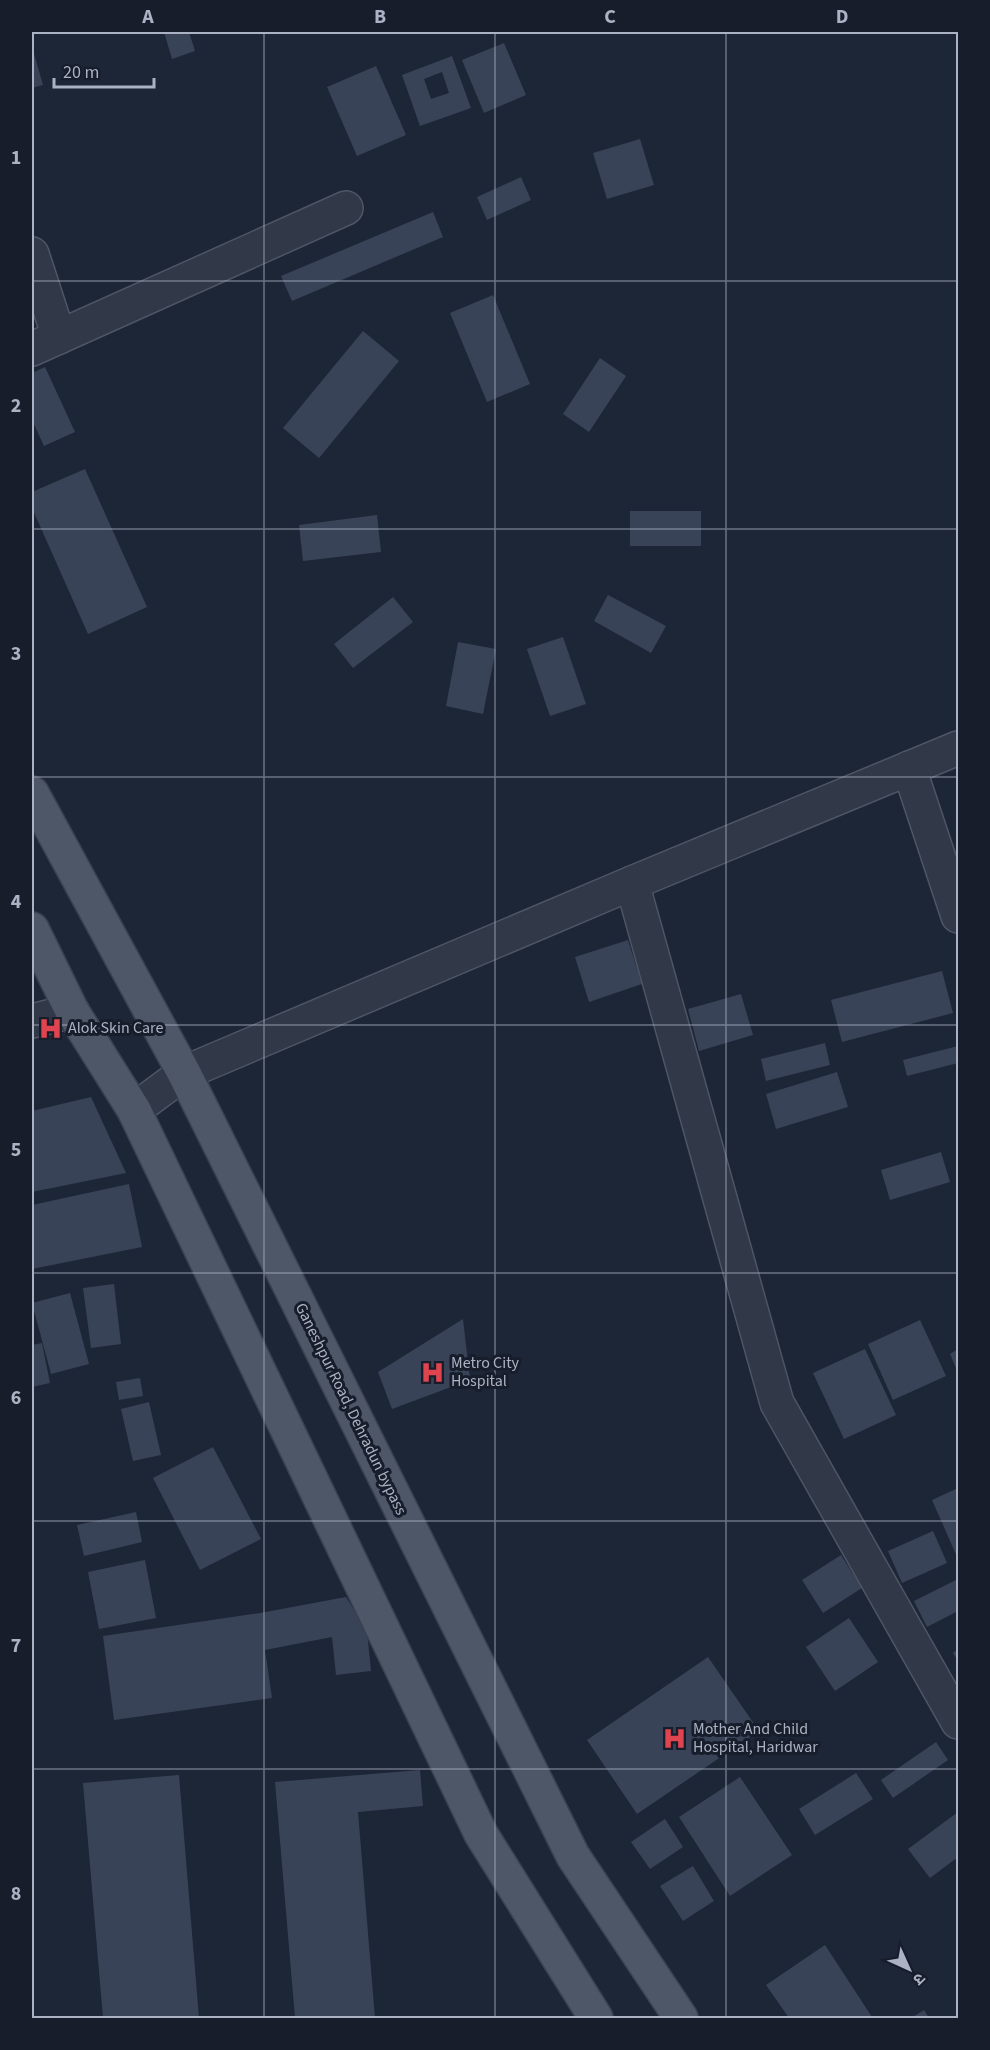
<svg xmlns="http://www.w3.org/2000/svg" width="990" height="2050" viewBox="0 0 990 2050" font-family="'Source Sans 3','Noto Sans Devanagari',sans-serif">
<rect width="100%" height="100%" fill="#1d2636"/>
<g fill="#394357" fill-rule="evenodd">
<polygon points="164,32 189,32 195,51 172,59"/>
<polygon points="504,43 526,95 484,113 462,60"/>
<polygon points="32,50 33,50 43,85 32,88"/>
<path d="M452 56 471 108 420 126 402 75ZM442 72 449 93 431 99 424 79Z"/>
<polygon points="376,66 406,135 357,156 327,87"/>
<polygon points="640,139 654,185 607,199 593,153"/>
<polygon points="521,177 531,200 487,220 477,197"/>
<polygon points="433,212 443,237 292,301 281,276"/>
<polygon points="493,295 530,384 487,402 450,313"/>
<polygon points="363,331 399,361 319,458 283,428"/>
<polygon points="600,358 626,376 589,432 563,414"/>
<polygon points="45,367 75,432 44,446 32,420 32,373"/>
<polygon points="85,469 147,607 88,634 32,508 32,492"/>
<rect x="630" y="511" width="71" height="35"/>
<polygon points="377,515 381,552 303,561 299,525"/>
<polygon points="608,595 666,626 651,653 594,621"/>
<polygon points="393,597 413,622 353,668 334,644"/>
<polygon points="563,637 586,704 550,716 527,649"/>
<polygon points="458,642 496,649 483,714 446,706"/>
<polygon points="628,940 642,984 589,1002 575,957"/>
<polygon points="942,971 953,1013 842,1042 831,1000"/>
<polygon points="741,994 753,1035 699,1051 688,1009"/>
<polygon points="825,1043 830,1065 766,1081 761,1059"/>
<polygon points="958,1046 958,1063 907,1076 903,1060"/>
<polygon points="837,1072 848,1107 776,1129 766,1094"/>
<polygon points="91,1097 126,1173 32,1192 32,1111"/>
<polygon points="941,1152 950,1182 890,1200 881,1170"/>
<polygon points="129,1184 142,1247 32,1269 32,1205"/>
<polygon points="114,1284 121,1344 91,1348 83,1288"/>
<polygon points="70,1293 89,1364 51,1374 32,1303"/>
<polygon points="463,1319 470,1380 392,1409 378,1372"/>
<polygon points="920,1320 946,1376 893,1400 868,1344"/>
<polygon points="42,1343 50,1383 32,1387 32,1345"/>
<polygon points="865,1349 896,1415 844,1439 813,1373"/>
<polygon points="958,1349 958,1373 950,1354"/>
<polygon points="140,1378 143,1396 119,1400 116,1382"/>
<polygon points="149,1402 161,1455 133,1461 121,1409"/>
<polygon points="213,1447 261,1539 200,1570 153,1478"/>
<polygon points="958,1488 958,1559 932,1500"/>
<polygon points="136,1512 142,1542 84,1556 77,1525"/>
<polygon points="933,1531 947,1563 902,1583 888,1551"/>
<polygon points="841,1555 862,1588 823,1613 802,1580"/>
<polygon points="145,1560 156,1618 99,1629 88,1572"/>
<polygon points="958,1579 958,1611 927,1627 914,1601"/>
<polygon points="346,1597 367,1631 371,1671 336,1675 332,1637 265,1650 272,1698 114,1720 103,1636 260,1613"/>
<polygon points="849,1618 878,1662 835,1691 806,1647"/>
<polygon points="958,1649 958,1661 953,1653"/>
<polygon points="708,1657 759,1731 637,1814 587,1740"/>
<polygon points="936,1742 948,1760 893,1798 881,1780"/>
<polygon points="420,1770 423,1806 358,1812 375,2018 295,2018 275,1782"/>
<polygon points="856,1773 873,1799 815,1835 799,1809"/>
<polygon points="179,1775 199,2018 103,2018 83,1783"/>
<polygon points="740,1777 792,1855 730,1896 679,1817"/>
<polygon points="958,1812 958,1857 930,1878 908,1849"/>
<polygon points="665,1819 683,1847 650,1869 631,1842"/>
<polygon points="693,1866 714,1901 683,1921 660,1886"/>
<polygon points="825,1945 872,2017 869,2018 789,2018 766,1985"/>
<polygon points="924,2010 929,2018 911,2018"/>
</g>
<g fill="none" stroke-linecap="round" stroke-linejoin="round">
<defs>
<g id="street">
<polyline points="32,254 59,337"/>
<polyline points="32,349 346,208"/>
<polyline points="909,768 958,916"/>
<polyline points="632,883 777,1403 958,1722"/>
<polyline points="32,1021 72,1011"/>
<polyline points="134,1110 184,1073 632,883 958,748"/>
</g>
<g id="primary">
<polyline points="32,793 184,1073 573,1856 681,2018"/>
<polyline points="32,929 72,1011 134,1110 481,1834 596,2018"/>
</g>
</defs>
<use href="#street" stroke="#4e5565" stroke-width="36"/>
<use href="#primary" stroke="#3a4150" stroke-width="36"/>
<use href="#street" stroke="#313847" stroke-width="33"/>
<use href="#primary" stroke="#4e5767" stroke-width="33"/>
</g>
<path fill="none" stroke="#aab2c4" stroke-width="1.5" stroke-opacity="0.55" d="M264 32V2018M495 32V2018M726 32V2018M32 281H958M32 529H958M32 777H958M32 1025H958M32 1273H958M32 1521H958M32 1769H958"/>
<defs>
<symbol id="hospital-bare" viewBox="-9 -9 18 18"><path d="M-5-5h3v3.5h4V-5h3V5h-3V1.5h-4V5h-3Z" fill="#e0444e" stroke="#171d2b" stroke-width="2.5" paint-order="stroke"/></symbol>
</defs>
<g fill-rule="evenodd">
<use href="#hospital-bare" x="34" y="1012" width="33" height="33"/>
<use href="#hospital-bare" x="416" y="1356" width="33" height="33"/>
<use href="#hospital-bare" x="658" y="1722" width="33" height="33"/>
</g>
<g text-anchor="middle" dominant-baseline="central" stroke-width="6" stroke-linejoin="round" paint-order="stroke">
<g font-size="16" fill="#aab2c4" stroke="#171d2b" text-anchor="start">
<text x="68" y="1028">Alok Skin Care</text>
<text x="451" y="1363">Metro City<tspan x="451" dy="18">Hospital</tspan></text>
<text x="693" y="1729">Mother And Child<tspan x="693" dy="18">Hospital, Haridwar</tspan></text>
</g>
<g font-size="16" fill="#aab2c4" stroke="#171d2b">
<text transform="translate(351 1409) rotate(64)">Ganeshpur Road, Dehradun bypass</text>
</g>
</g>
<rect width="990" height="2050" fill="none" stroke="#171d2b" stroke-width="66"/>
<g transform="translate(909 1969) rotate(135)" stroke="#171d2b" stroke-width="4.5" paint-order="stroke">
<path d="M0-4.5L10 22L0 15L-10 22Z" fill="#aab2c4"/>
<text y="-9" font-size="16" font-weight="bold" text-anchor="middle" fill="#aab2c4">उ</text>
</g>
<path d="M54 78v9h100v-9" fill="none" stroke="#aab2c4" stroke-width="3"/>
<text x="63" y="78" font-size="18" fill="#aab2c4" stroke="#171d2b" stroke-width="4.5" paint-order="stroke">20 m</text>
<rect x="33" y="33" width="924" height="1984" fill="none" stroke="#aab2c4" stroke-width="2"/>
<g font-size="20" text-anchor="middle" font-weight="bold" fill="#aab2c4">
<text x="148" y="23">A</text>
<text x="380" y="23">B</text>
<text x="610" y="23">C</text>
<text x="842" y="23">D</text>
<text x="16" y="164">1</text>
<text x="16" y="412">2</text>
<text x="16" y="660">3</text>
<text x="16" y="908">4</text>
<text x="16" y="1156">5</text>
<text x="16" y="1404">6</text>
<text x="16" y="1652">7</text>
<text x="16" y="1900">8</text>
</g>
</svg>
